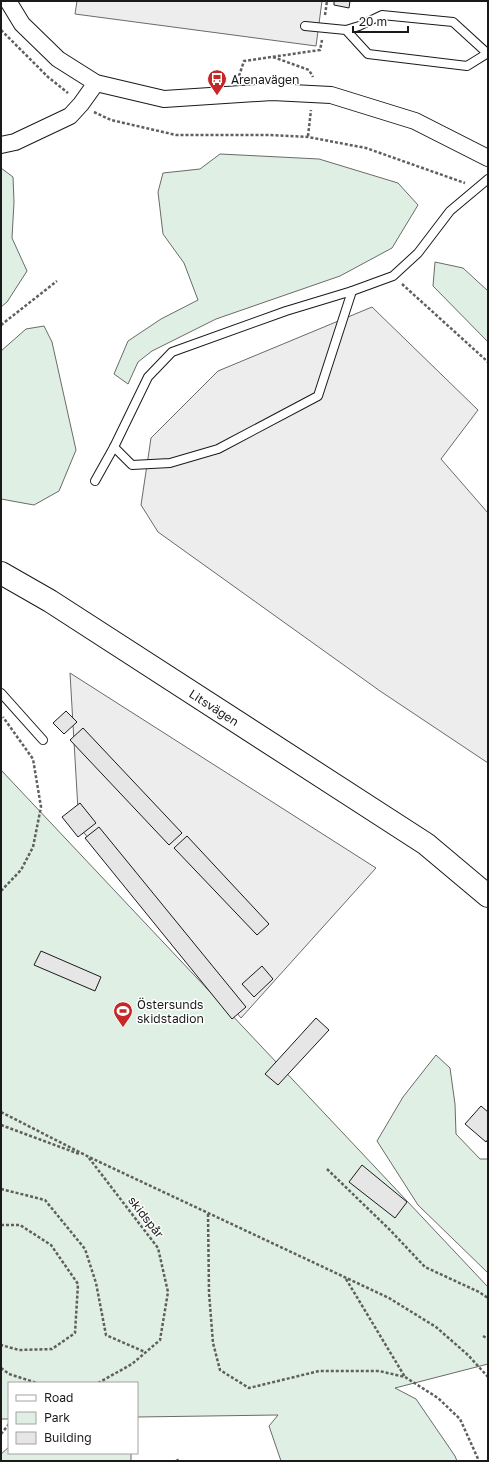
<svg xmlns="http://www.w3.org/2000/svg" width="489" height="1462" viewBox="0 0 489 1462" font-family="'Golos Text',sans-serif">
<rect width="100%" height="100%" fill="#fff"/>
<g fill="#e0efe3" stroke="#6a6a6a">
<polygon points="220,154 319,159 398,183 418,205 392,248 340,276 216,319 152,351 138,362 128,384 114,374 128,341 161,319 198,300 184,263 163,234 158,192 163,173 200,169"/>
<polygon points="1,168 13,177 14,202 12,238 27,271 7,302 1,307"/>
<polygon points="435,262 463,268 488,291 488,342 433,286"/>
<polygon points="44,326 52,342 76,450 59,491 34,505 1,499 1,351 26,329"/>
<polygon points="1,770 488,1287 488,1364 395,1388 416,1399 455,1456 457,1461 281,1461 269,1426 278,1415 137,1417 137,1383 9,1383 9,1419 1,1419"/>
<polygon points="436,1055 450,1068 455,1104 456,1134 480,1159 488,1159 488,1273 418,1205 377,1141 403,1097"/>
<polygon points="9,1447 9,1453 131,1453 131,1461 1,1461 1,1454"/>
</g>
<g fill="#ededed" stroke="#6a6a6a">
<polygon points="77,1 322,1 316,46 75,14"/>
<polygon points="372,307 478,410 441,459 488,513 488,763 380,691 158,532 141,505 151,438 218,371"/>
<polygon points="70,673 376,868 241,1018 79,827"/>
</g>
<g fill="#e6e6e6" stroke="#1a1a1a">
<polygon points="334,1 350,1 349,8 334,5"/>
<polygon points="66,711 77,722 64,734 53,723"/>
<polygon points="83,728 182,833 169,845 70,740"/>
<polygon points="80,803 96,823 78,837 62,817"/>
<polygon points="99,827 246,1007 232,1019 85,838"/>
<polygon points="187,836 269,924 257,935 174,848"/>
<polygon points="41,951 101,977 95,991 34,965"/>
<polygon points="262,966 273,979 254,997 242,984"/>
<polygon points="316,1018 329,1030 278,1085 265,1074"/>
<polygon points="481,1106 488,1112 488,1139 486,1142 465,1124"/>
<polygon points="362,1165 407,1202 395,1218 349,1182"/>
</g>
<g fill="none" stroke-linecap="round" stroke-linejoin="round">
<defs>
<g id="service">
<polyline points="305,26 346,30 368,54 467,66 488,53"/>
<polyline points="346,30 359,26 382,15 453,22 487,53"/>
<polyline points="114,447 132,465 170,463 218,449 318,396 352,291"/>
<polyline points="95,481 114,447 148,377 172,352 286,311 352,291 393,276 418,253 450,211 488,179"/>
<polyline points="1,693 43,740"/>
</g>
<g id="minor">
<polyline points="8,1 22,24 58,59 96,83 164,99 272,92 331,95 415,121 488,158"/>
<polyline points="1,145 15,142 70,116 81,104 96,83"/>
</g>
<g id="secondary">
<path id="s1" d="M1 573 50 601 426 844 488 896"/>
</g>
</defs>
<use href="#service" stroke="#1a1a1a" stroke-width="10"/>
<use href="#minor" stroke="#1a1a1a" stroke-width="18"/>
<use href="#secondary" stroke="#1a1a1a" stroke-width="24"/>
<g stroke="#5f5f5f" stroke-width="2.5" stroke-dasharray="3 2" stroke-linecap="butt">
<polyline points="325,15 327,1"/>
<polyline points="1,30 48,77 68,93"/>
<polyline points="273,57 309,70 313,77"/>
<polyline points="239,76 244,61 320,50 322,40"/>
<polyline points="94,112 111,120 176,135 269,135 308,137 366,148 465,183"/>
<polyline points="308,136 311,110"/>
<polyline points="402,284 488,362"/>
<polyline points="1,325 57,281"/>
<polyline points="1,891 21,870 33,847 41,807 33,759 3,717"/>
<polyline points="1,1112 89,1157 389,1298 436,1327 468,1355 488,1377"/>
<polyline points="1,1125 79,1154"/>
<polyline points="89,1158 158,1248 168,1292 160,1340 132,1364 98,1383"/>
<polyline points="327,1169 390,1230 425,1267 479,1292 488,1298"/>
<polyline points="1,1189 45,1200 85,1249 96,1283 106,1335 145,1352"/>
<polyline points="208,1214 209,1293 213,1343 220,1370 249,1388 319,1371 379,1371 405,1377 438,1398 460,1419 479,1461"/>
<polyline points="1,1225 20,1225 51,1245 78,1284 75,1333 52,1349 19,1350 1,1345"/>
<polyline points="346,1279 405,1377"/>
<polyline points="483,1336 488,1339"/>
<polyline points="1,1368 9,1374 37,1383"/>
<polyline points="1,1434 9,1424"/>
<polyline points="176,1461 180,1459"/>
</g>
<use href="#service" stroke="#fff" stroke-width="8"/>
<use href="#minor" stroke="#fff" stroke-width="16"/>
<use href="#secondary" stroke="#fff" stroke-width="22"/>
</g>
<defs>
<symbol id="bus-pin" viewBox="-11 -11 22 30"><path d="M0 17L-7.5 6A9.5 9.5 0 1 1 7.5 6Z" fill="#c62828" stroke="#fff"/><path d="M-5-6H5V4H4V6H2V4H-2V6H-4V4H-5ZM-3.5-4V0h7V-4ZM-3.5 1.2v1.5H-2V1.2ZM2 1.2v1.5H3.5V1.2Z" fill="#fff"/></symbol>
<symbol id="stadium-pin" viewBox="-11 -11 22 30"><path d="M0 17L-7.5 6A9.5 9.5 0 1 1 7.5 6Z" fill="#c62828" stroke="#fff"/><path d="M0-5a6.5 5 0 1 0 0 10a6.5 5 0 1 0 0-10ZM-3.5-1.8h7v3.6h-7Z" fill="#fff"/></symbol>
</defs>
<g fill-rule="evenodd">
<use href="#bus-pin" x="206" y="68" width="22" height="30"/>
<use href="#stadium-pin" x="112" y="1000" width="22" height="30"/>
</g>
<g text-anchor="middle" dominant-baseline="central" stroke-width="3" stroke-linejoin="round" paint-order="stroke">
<g font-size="12" fill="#1a1a1a" stroke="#fff" text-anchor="start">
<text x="231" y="79">Arenavägen</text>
<text x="137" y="1004">Östersunds<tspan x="137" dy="14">skidstadion</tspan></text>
</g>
<g font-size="12" fill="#1a1a1a" stroke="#fff">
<text stroke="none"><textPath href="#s1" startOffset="252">Litsvägen</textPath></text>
<text transform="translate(146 1217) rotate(52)">skidspår</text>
</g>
</g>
<rect width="489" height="1462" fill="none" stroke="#1a1a1a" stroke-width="4"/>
<rect x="8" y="1382" width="130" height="72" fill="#ffffff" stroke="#a3a3a3"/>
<rect x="16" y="1395" width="20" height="6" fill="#ffffff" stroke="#a3a3a3"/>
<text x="44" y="1402" font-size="12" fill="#1a1a1a">Road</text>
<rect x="16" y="1412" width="20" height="12" fill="#e0efe3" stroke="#a3a3a3"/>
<text x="44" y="1422" font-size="12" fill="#1a1a1a">Park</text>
<rect x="16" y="1432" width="20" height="12" fill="#e6e6e6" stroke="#a3a3a3"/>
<text x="44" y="1442" font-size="12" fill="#1a1a1a">Building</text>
<path d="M353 26v6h55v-6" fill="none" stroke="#1a1a1a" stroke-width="2"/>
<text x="359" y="26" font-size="12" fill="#1a1a1a" stroke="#ffffff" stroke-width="3" paint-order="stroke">20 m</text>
</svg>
